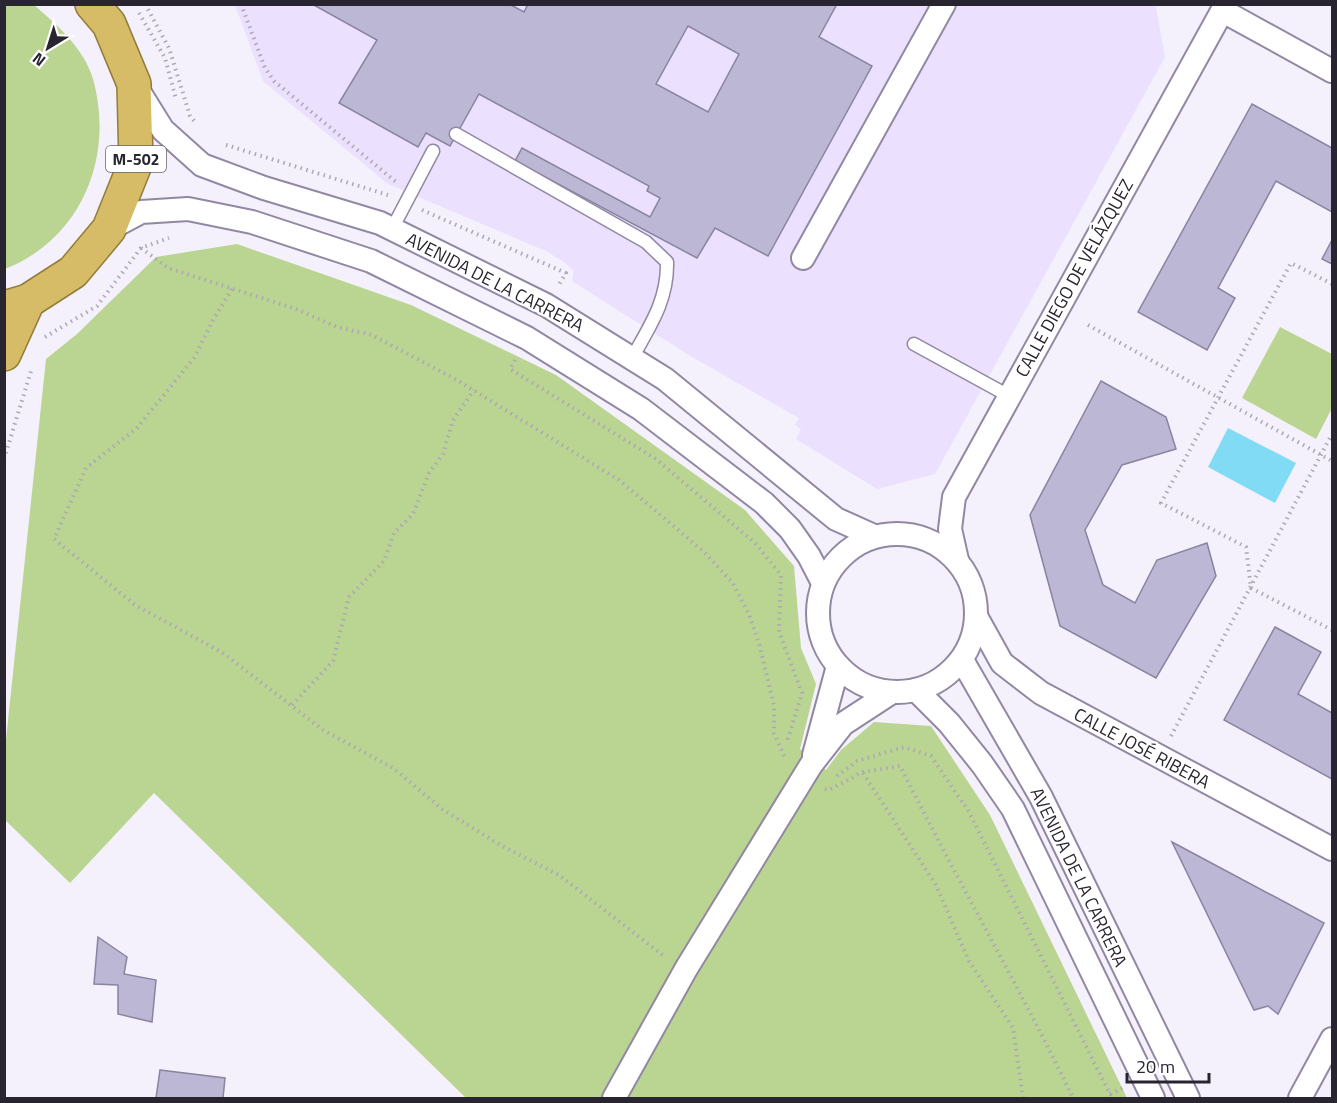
<svg xmlns="http://www.w3.org/2000/svg" width="1337" height="1103" viewBox="0 0 1337 1103" font-family="'Titillium Web',sans-serif">
<rect width="100%" height="100%" fill="#f4f0fc"/>
<polygon fill="#ebe0fe" points="235,5 1152,5 1156,7 1165,57 935,474 877,489 796,439 801,429 795,425 799,418 692,357 572,281 574,271 564,262 546,251 388,184 263,81"/>
<g fill="#bad591">
<path d="M5 4 34 5C57 25 84 48 93 79 115 157 81 239 5 269Z"/>
<polygon points="237,244 411,305 556,375 745,510 794,566 801,648 816,684 800,749 826,770 841,750 874,722 931,726 990,815 1127,1098 466,1098 154,793 70,883 5,820 5,749 46,359 77,334 156,257"/>
<polygon points="1280,327 1332,354 1332,408 1316,439 1242,398"/>
</g>
<polygon fill="#81dbf5" points="1228,428 1296,463 1275,503 1208,467"/>
<g fill="#bcb7d5" stroke="#8984a0" stroke-width="1.5" fill-rule="evenodd">
<path d="M312 4H509L524 12 528 4H837L819 37 872 66 768 256 715 228 697 258 515 161 522 148 650 217 660 198 647 191 649 186 479 94 450 146 426 133 418 147 339 103 377 40ZM688 26 739 54 708 112 656 84Z"/>
<polygon points="1252,104 1332,148 1332,212 1276,181 1218,288 1235,298 1207,350 1138,312"/>
<polygon points="1332,240 1332,264 1322,259"/>
<polygon points="1101,381 1166,417 1176,449 1122,465 1085,530 1103,585 1135,603 1157,560 1207,543 1216,576 1156,678 1060,626 1030,515"/>
<polygon points="1275,627 1321,652 1298,694 1332,713 1332,779 1224,720"/>
<polygon points="1172,842 1324,923 1278,1014 1268,1006 1254,1010"/>
<polygon points="98,937 127,957 124,974 156,980 152,1022 118,1014 118,985 94,984"/>
<polygon points="160,1070 225,1078 223,1098 156,1098"/>
</g>
<g fill="none" stroke-linecap="round" stroke-linejoin="round">
<defs>
<g id="service">
<path d="M456 134 646 242 667 262C668 300 650 326 632 358"/>
<polyline points="392,229 433,151"/>
<polyline points="914,344 1009,396"/>
</g>
<g id="minor">
<polyline points="1223,11 1332,71"/>
<polyline points="135,85 163,130 202,165 264,188 380,223 546,305 665,379 836,519 874,536"/>
<polyline points="109,229 141,212 188,209 252,222 371,261 527,338 641,409 764,503 790,529 809,556 823,583"/>
<polyline points="803,258 944,4"/>
<circle cx="897" cy="613" r="79"/>
<polyline points="957,560 950,529 954,497 1226,4"/>
<polyline points="977,618 1002,663 1041,693 1332,849"/>
<polyline points="962,660 1041,797 1188,1098"/>
<polyline points="916,690 949,723 982,764 1013,809 1153,1098"/>
<polyline points="814,755 838,666"/>
<polyline points="614,1098 686,969 811,765 843,724 892,692"/>
<polyline points="1300,1098 1332,1039"/>
</g>
<g id="trunk">
<polyline points="4,308 28,301 73,272 109,229 136,162 134,84 109,24 92,4"/>
<polyline points="4,354 28,301"/>
</g>
</defs>
<use href="#service" stroke="#9288a3" stroke-width="15"/>
<use href="#minor" stroke="#9288a3" stroke-width="26"/>
<use href="#trunk" stroke="#927d3a" stroke-width="36"/>
<g stroke="#aca8b4" stroke-width="4" stroke-dasharray="1.5 4.5" stroke-linecap="butt">
<polyline points="145,4 169,48 190,116 195,122"/>
<polyline points="241,4 265,68 274,81 396,182"/>
<polyline points="139,13 165,58 176,99"/>
<polyline points="226,145 388,195"/>
<polyline points="422,210 566,273 558,286"/>
<polyline points="141,248 168,268 296,309 337,327 372,335 457,380 619,480 703,551 732,582 749,614 760,647 774,706 774,733 785,758"/>
<polyline points="1332,284 1291,263 1161,503 1246,547 1251,588 1332,630"/>
<polyline points="232,289 213,320 194,358 137,428 86,468 54,539 135,605 223,653 323,730 393,768 442,809 502,846 559,875 665,957"/>
<polyline points="1088,325 1332,461"/>
<polyline points="45,337 97,306 141,248 169,238"/>
<polyline points="515,360 510,369 656,459 755,543 781,575 779,632 802,693 788,739 791,743"/>
<polyline points="4,459 31,371"/>
<polyline points="292,705 333,661 349,597 384,561 394,533 413,514 429,473 443,454 453,420 474,390"/>
<polyline points="1171,736 1332,434"/>
<polyline points="863,773 936,885 969,961 1013,1028 1023,1098"/>
<polyline points="837,776 857,761 904,747 931,756 969,812 1112,1098"/>
<path d="M825 789 829 790 863 772 900 766C956 878 1019 986 1073 1098"/>
<polyline points="1110,1094 1123,1088"/>
</g>
<use href="#service" stroke="#fff" stroke-width="12"/>
<use href="#minor" stroke="#fff" stroke-width="22"/>
<use href="#trunk" stroke="#d6bc66" stroke-width="33"/>
</g>
<g text-anchor="middle" dominant-baseline="central" stroke-width="4.5" stroke-linejoin="round" paint-order="stroke">
<rect fill="#fff" stroke="#69666e" stroke-width="1.5" x="106" y="146" width="60" height="26" rx="4.5"/>
<g font-size="16" font-weight="bold" fill="#292530">
<text x="136" y="159">M-502</text>
</g>
<g font-size="18" fill="#292530" stroke="#fff">
<text transform="translate(1074 278) rotate(-61)">CALLE DIEGO DE VELÁZQUEZ</text>
<text transform="translate(495 282) rotate(27)">AVENIDA DE LA CARRERA</text>
<text transform="translate(1142 748) rotate(28)">CALLE JOSÉ RIBERA</text>
<text transform="translate(1079 877) rotate(64)">AVENIDA DE LA CARRERA</text>
</g>
</g>
<rect width="1337" height="1103" fill="none" stroke="#292530" stroke-width="12"/>
<g transform="translate(48 48) rotate(218)" stroke="#ffffff" stroke-width="4.5" paint-order="stroke">
<path d="M0-4.5L10 22L0 15L-10 22Z" fill="#292530"/>
<text y="-9" font-size="16" font-weight="bold" text-anchor="middle" fill="#292530">N</text>
</g>
<path d="M1127 1073v9h82v-9" fill="none" stroke="#292530" stroke-width="3"/>
<text x="1136" y="1073" font-size="18" fill="#292530" stroke="#ffffff" stroke-width="4.5" paint-order="stroke">20 m</text>
</svg>
